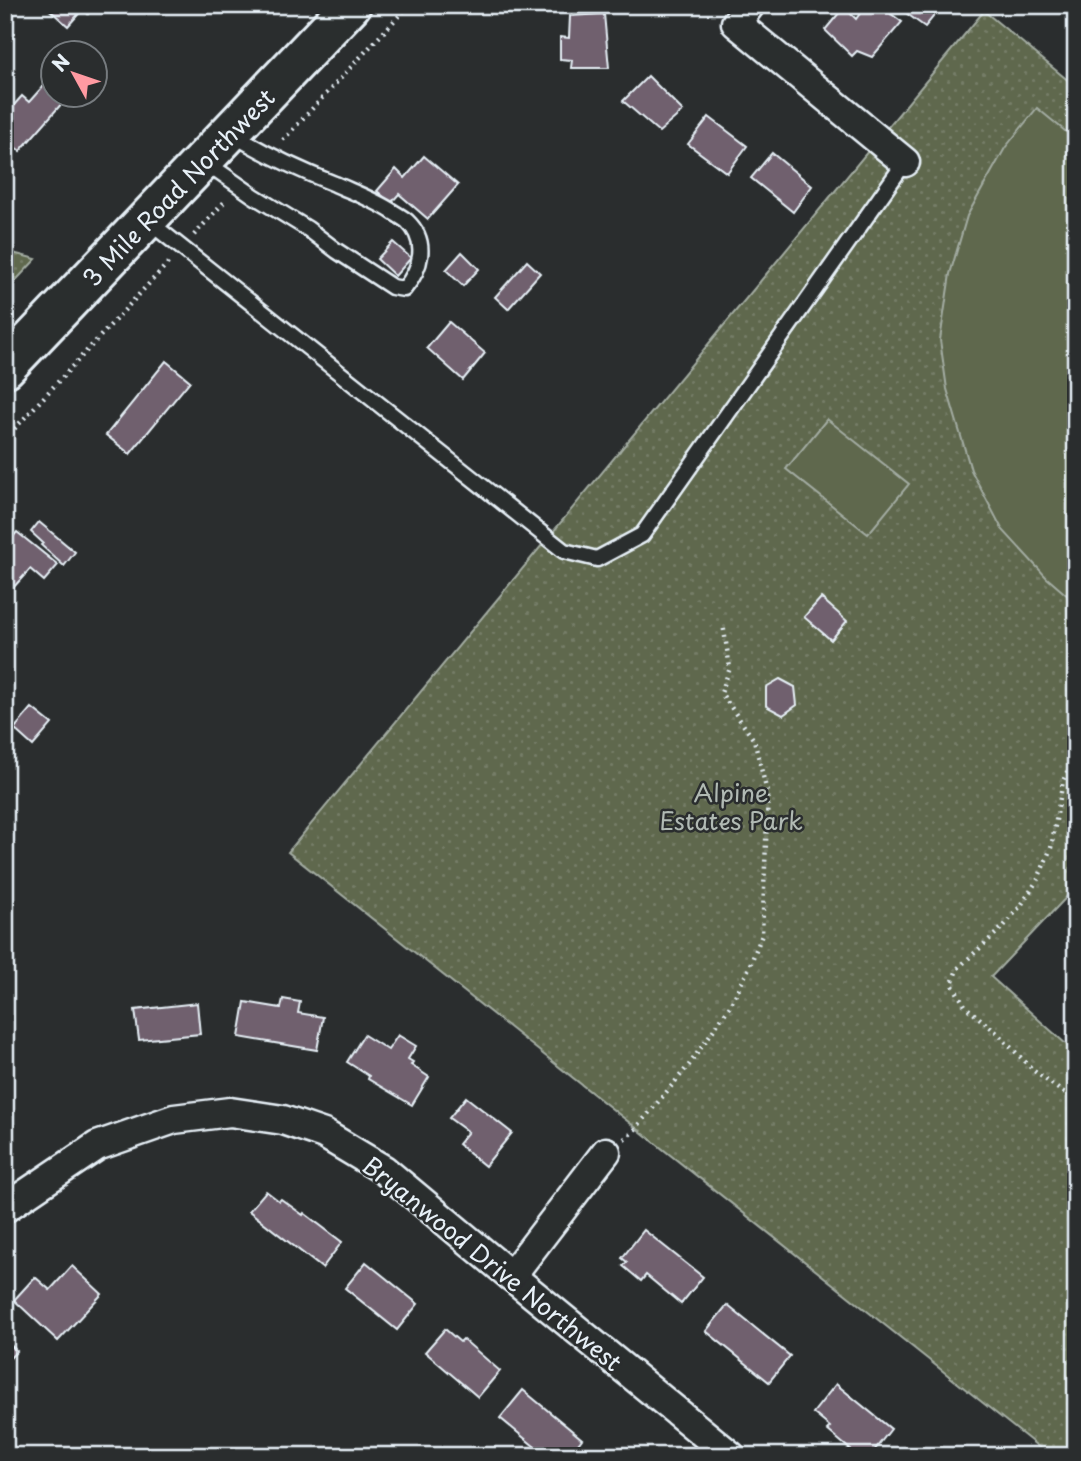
<svg xmlns="http://www.w3.org/2000/svg" width="1081" height="1461" viewBox="0 0 1081 1461" font-family="'Playpen Sans',sans-serif">
<defs>
<pattern id="green-dots" width="8" height="8" patternUnits="userSpaceOnUse" patternTransform="scale(1.75)"><rect width="8" height="8" fill="#5e674d"/><path d="M2 2h.1M6 6h.1" fill="none" stroke="#757d67" stroke-width="1.8" stroke-linecap="round"/></pattern>
</defs>
<rect width="100%" height="100%" fill="#2a2d2e"/>
<filter id="ink" filterUnits="userSpaceOnUse"><feTurbulence type="fractalNoise" baseFrequency=".0143" numOctaves="2"/><feDisplacementMap in="SourceGraphic" scale="14" xChannelSelector="R" yChannelSelector="G"/><feConvolveMatrix kernelMatrix="1 2 1 2 8 2 1 2 1" color-interpolation-filters="sRGB"/></filter>
<g filter="url(#ink)">
<g fill="url(#green-dots)" stroke="#a3aca2" stroke-width="2">
<polygon points="984,11 1076,87 1076,887 991,977 1076,1053 1076,1456 1050,1456 288,852"/>
<polygon points="5,251 36,259 5,292"/>
</g>
<g fill="#5e674d" stroke="#a3aca2" stroke-width="2">
<polygon points="1037,108 1076,140 1076,603 1047,578 1002,529 971,470 947,389 940,340 950,274 967,216 1005,148"/>
<polygon points="827,419 909,484 868,534 786,469"/>
</g>
<g fill="#6f616e" stroke="#e8f1f8" stroke-width="2">
<polygon points="44,5 96,5 88,14 83,9 68,26"/>
<polygon points="866,5 879,5 902,22 872,57 857,51 852,56 825,30 844,7 856,19"/>
<polygon points="906,5 941,5 942,6 925,27 902,10"/>
<polygon points="604,14 609,68 571,68 572,60 560,59 560,37 569,38 570,16"/>
<polygon points="648,76 683,111 659,132 623,101"/>
<polygon points="45,84 52,91 52,94 57,94 64,101 20,151 5,139 5,115 22,96 29,102"/>
<polygon points="709,117 747,146 727,173 688,144"/>
<polygon points="772,153 812,186 793,212 751,178"/>
<polygon points="424,156 458,185 428,219 399,194 391,203 377,191 396,169 405,178"/>
<polygon points="393,242 411,258 395,276 377,259"/>
<polygon points="462,252 479,269 463,286 446,270"/>
<polygon points="527,261 540,273 508,309 495,297"/>
<polygon points="449,322 485,353 463,380 427,348"/>
<polygon points="166,361 190,381 130,454 106,435"/>
<polygon points="39,522 75,552 64,566 41,545 43,543 31,532"/>
<polygon points="17,532 58,565 44,581 30,569 12,589 5,583 5,546"/>
<polygon points="821,598 847,621 831,640 804,617"/>
<polygon points="780,679 795,687 797,705 783,715 766,706 766,687"/>
<polygon points="32,708 52,724 33,746 14,729"/>
<polygon points="283,999 300,1002 298,1013 323,1017 317,1050 239,1037 245,1002 281,1008"/>
<polygon points="197,1003 200,1034 139,1040 135,1010"/>
<polygon points="364,1035 388,1050 398,1035 416,1046 408,1059 413,1062 411,1065 429,1077 412,1105 368,1079 369,1076 347,1062"/>
<polygon points="466,1097 512,1133 485,1166 458,1144 468,1132 449,1118"/>
<polygon points="266,1191 279,1201 281,1199 303,1215 304,1213 342,1242 322,1268 249,1211"/>
<polygon points="644,1230 703,1277 681,1304 646,1275 641,1281 623,1266 627,1262 622,1258"/>
<polygon points="366,1262 418,1304 397,1330 345,1288"/>
<polygon points="72,1266 102,1294 58,1341 14,1300 35,1277 50,1290"/>
<polygon points="727,1305 790,1356 769,1382 706,1331"/>
<polygon points="445,1329 460,1342 463,1339 500,1371 478,1397 425,1352"/>
<polygon points="5,1340 17,1351 5,1363"/>
<polygon points="836,1384 891,1429 870,1456 858,1456 827,1430 830,1427 813,1413"/>
<polygon points="523,1390 582,1439 569,1456 546,1456 500,1418"/>
</g>
<g fill="none" stroke-linecap="round" stroke-linejoin="round">
<defs>
<g id="lane">
<path d="M204 161 254 196 308 229 337 251 392 287 404 289C421 269 429 242 407 221 403 218 398 215 393 212 375 200 355 193 335 184 299 170 265 154 232 134"/>
<polyline points="148,221 564,551 597,559 642,535 905,162"/>
</g>
<g id="street">
<polyline points="750,5 736,23 905,162"/>
<polyline points="5,1208 97,1146 174,1119 230,1112 283,1120 324,1134 384,1170 511,1276 731,1456"/>
<polyline points="511,1276 606,1152"/>
</g>
<polyline id="secondary" points="5,368 351,5"/>
</defs>
<use href="#lane" stroke="#e8f1f8" stroke-width="19"/>
<use href="#street" stroke="#e8f1f8" stroke-width="33"/>
<use href="#secondary" stroke="#e8f1f8" stroke-width="44"/>
<g stroke="#e8f1f8" stroke-width="4.5" stroke-dasharray="2 5" stroke-linecap="butt">
<polyline points="283,140 409,5"/>
<polyline points="194,235 226,200"/>
<polyline points="5,439 169,262"/>
<polyline points="1076,752 1063,781 1051,848 1038,879 1022,904 1004,926 957,969 952,984 966,1007 996,1032 1034,1071 1061,1091 1076,1097"/>
<polyline points="624,1139 633,1132 689,1065 730,1006 748,970 762,935 768,796 754,740 721,693 730,668 723,624"/>
</g>
<use href="#lane" stroke="#2a2d2e" stroke-width="14"/>
<use href="#street" stroke="#2a2d2e" stroke-width="28"/>
<use href="#secondary" stroke="#2a2d2e" stroke-width="38"/>
</g>
</g>
<g text-anchor="middle" dominant-baseline="central" stroke-width="5" stroke-linejoin="round" paint-order="stroke">
<g font-size="24" fill="#e8f1f8" stroke="#2a2d2e">
<text transform="translate(178 187) rotate(-46)">3 Mile Road Northwest</text>
<text transform="translate(493 1263) rotate(39)">Bryanwood Drive Northwest</text>
</g>
<g font-size="24" fill="#b1bab4" stroke="#2a2d2e">
<text x="731" y="792">Alpine<tspan x="731" dy="28">Estates Park</tspan></text>
</g>
</g>
<rect width="1081" height="1461" fill="none" stroke="#2a2d2e" stroke-width="28"/>
<rect x="14" y="14" width="1053" height="1433" fill="none" stroke="#e8f1f8" stroke-width="2.5" filter="url(#ink)"/>
<g transform="translate(74 74) rotate(310)"><circle r="33" fill="#2a2d2e" stroke="#767b7f" stroke-width="2"/>
<path d="M0-5L12 26L0 18L-12 26Z" fill="#ff9aa2"/>
<text y="-10" font-size="19" font-weight="bold" text-anchor="middle" fill="#e8f1f8">N</text>
</g>
</svg>
